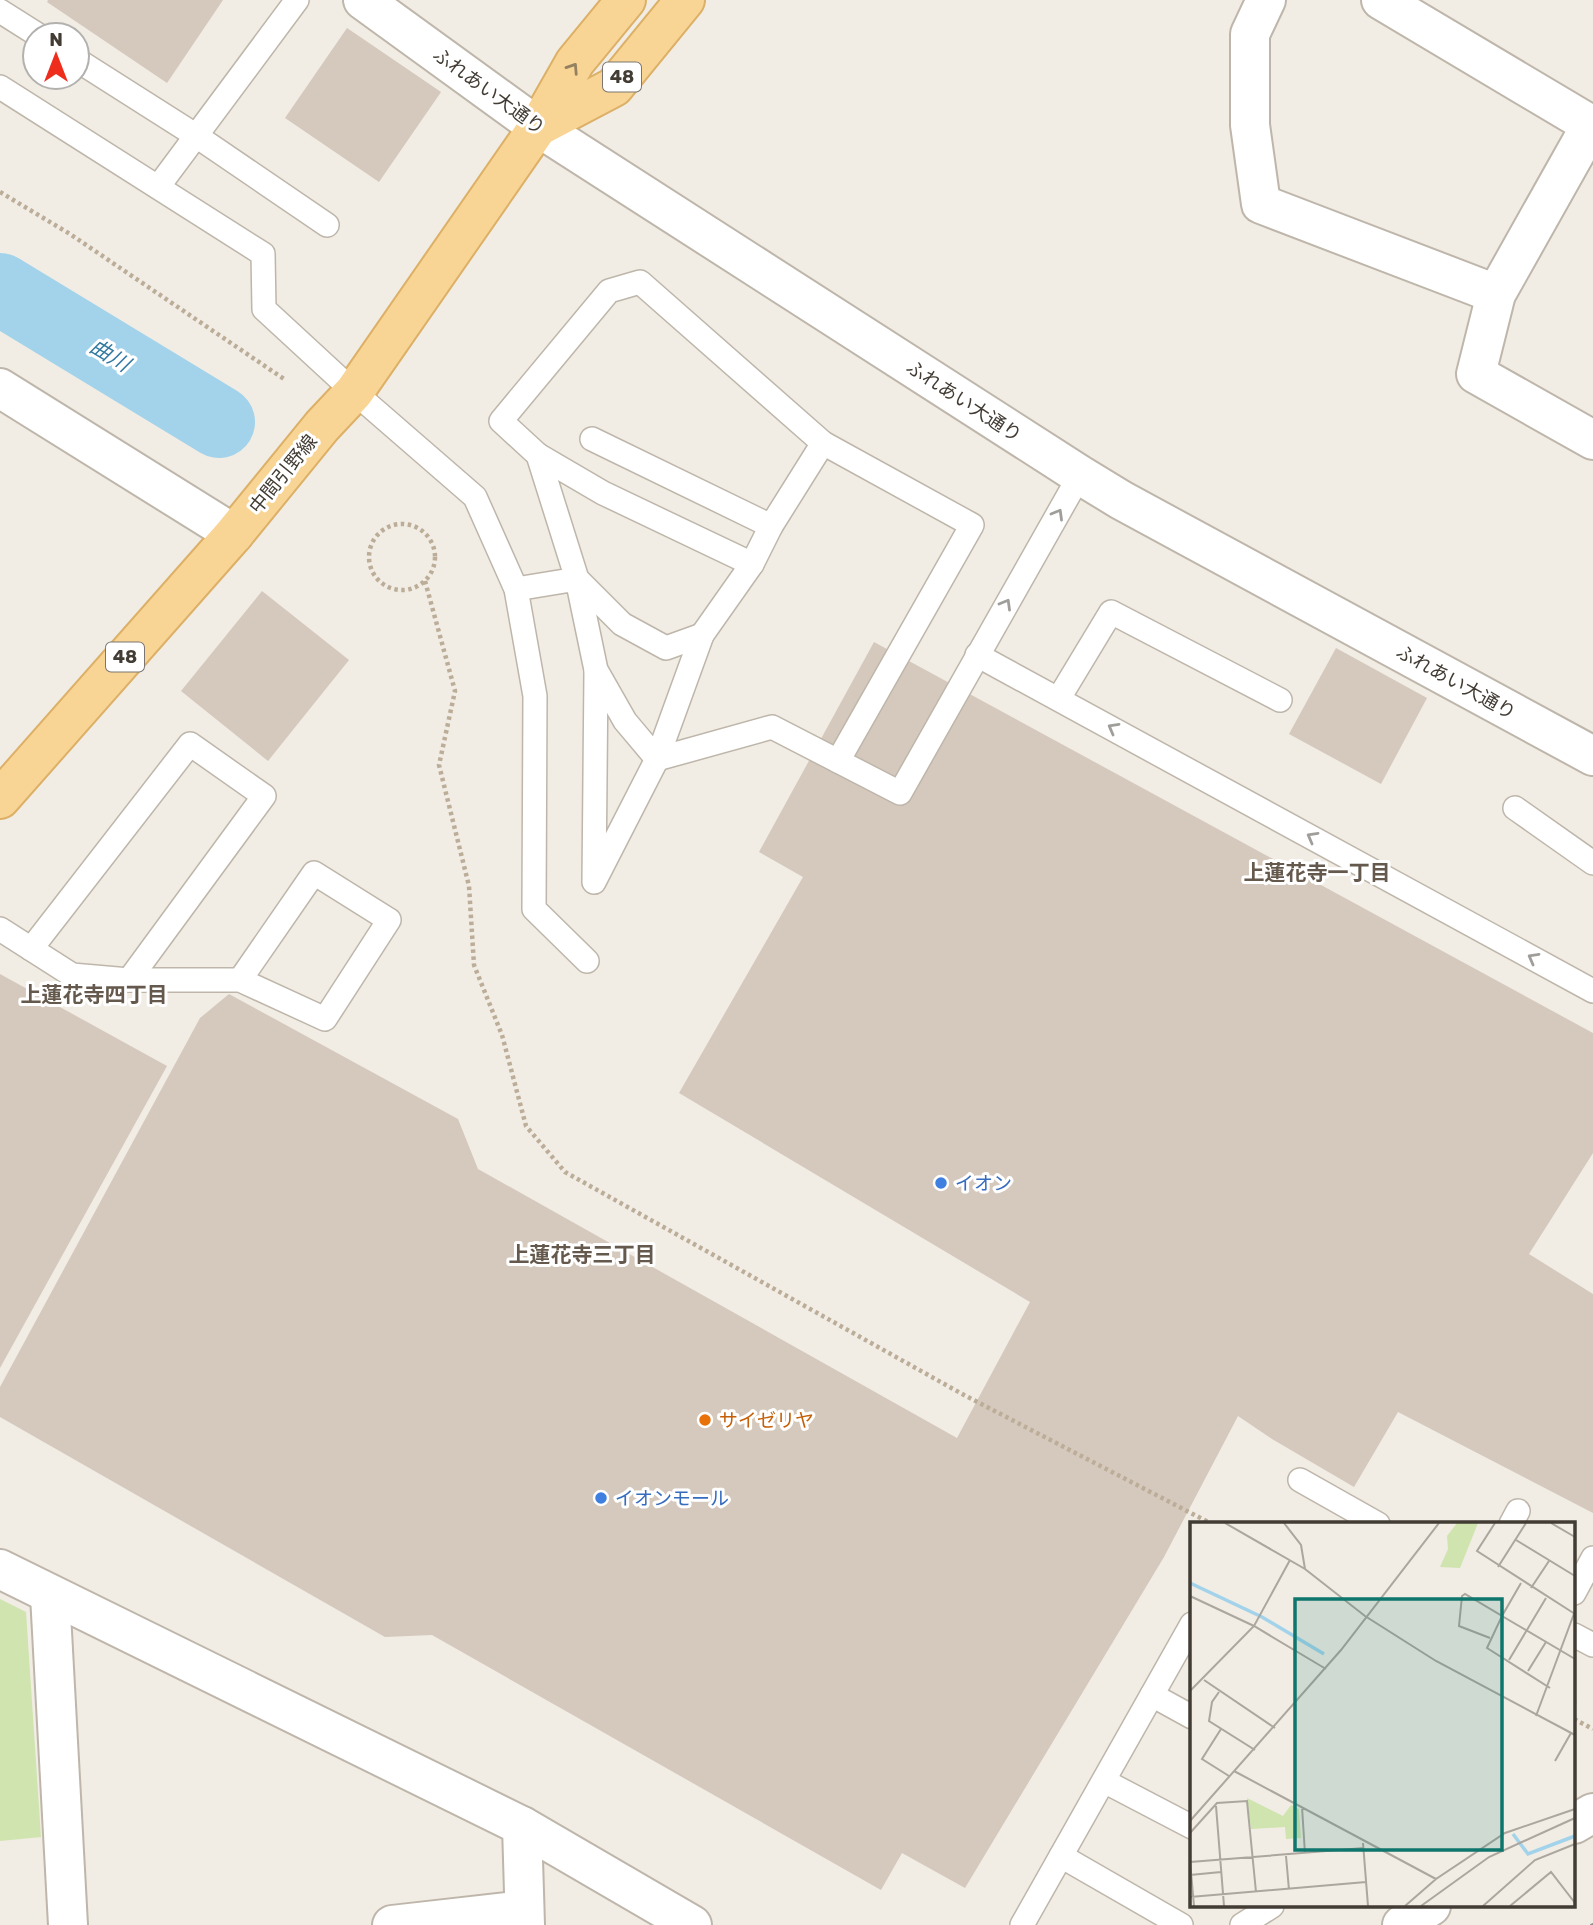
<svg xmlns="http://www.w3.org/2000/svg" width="1593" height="1925" viewBox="0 0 1593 1925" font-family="Rubik,'Noto Sans JP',sans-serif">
<rect width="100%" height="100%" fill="#f1ece4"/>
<polygon fill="#cfe4ae" points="0,1599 26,1612 41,1837 0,1841"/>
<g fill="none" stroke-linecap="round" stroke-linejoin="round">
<polyline stroke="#a2d3eb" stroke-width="72" points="0,289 219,422"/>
</g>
<g fill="#d5c9bd">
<polygon points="48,0 223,0 167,83 47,2"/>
<polygon points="347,28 441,92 379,182 285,118"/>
<polygon points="262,591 349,660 268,761 181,691"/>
<polygon points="874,642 1593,1033 1593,1153 1529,1254 1593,1294 1593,1513 1398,1412 1354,1487 1272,1439 1238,1416 1164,1557 965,1888 902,1853 881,1890 432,1635 385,1637 0,1417 0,1387 200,1018 229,994 458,1119 478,1169 957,1438 1030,1302 679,1093 803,877 759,852"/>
<polygon points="1336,648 1427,698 1381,784 1289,734"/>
<polygon points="0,974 167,1066 0,1368"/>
</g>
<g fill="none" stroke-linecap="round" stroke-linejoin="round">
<defs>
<g id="service">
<polyline points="0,11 38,35"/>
<polyline points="77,60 195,135 327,225"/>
<polyline points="0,87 263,254 264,309 354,392 475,497 516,589 535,696 534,909 587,961"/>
<polyline points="158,187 297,0"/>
<polyline points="592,439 771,526"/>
<polyline points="538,455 603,493 752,564"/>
<polyline points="516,589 577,579 596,670 625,721 657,759 772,727 900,793 1080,475"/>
<polyline points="702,635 666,648 622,624 577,579 538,455 501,421 609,291 640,282 823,443 972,525 838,761"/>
<polyline points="977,655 1593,991"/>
<polyline points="596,672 594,882 657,759 702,635 752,564 771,526 823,443"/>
<polyline points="1059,698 1111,612 1280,700"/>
<polyline points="1515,808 1593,863"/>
<polyline points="0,929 72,975 129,980 240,980 325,1019 389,920 314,873 240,980"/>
<polyline points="31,949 190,744 264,796 129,980"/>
<polyline points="1300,1480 1378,1524"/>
<polyline points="1511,1524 1518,1511"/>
<polyline points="1574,1593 1593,1558"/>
<polyline points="1574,1635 1593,1645"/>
<polyline points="1152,1695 1192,1717"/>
<polyline points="1104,1781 1192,1827"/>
<polyline points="1061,1856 1181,1925"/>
<polyline points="1022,1925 1192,1624"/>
<polyline points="1242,1925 1272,1906"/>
</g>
<g id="minor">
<polyline points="1266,0 1250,34 1250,125 1261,204 1496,294"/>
<polyline points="1381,0 1591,125 1496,294 1476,374 1593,440"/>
<polyline points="0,388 234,534"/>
<polyline points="0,1569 522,1826 692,1925"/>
<polyline points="50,1595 68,1925"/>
<polyline points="1574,1824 1593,1813"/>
<polyline points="522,1826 525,1925"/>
<polyline points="392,1925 524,1910"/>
<polyline points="1402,1925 1431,1906"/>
</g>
<polyline id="tertiary" points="363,0 538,127 1080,475 1121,500 1593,756"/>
<g id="primary">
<polyline points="538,127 614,87 685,0"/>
<polyline points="0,799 234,534 322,426 354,392 538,127 575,62 626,0"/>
</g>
</defs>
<use href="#service" stroke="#beb6aa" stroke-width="26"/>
<use href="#minor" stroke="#beb6aa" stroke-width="42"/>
<use href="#tertiary" stroke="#beb6aa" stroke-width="42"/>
<use href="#primary" stroke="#dcb066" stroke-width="42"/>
<g stroke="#bcad99" stroke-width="4.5" stroke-dasharray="3.5 3.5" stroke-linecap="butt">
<polyline points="0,192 70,234 284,379"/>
<circle cx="402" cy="557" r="33"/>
<polyline points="425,581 455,691 439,765 469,886 474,965 502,1035 526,1126 565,1172 964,1395 1212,1524"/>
<polyline points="1574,1700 1574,1705"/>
<polyline points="1574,1719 1593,1729"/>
</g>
<use href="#service" stroke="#fff" stroke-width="23"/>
<use href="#minor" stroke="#fff" stroke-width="38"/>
<use href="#tertiary" stroke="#fff" stroke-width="38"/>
<use href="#primary" stroke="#f9d595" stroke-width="38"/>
<polyline stroke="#939393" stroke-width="2" points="1591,1925 1593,1924"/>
</g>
<defs><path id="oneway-chevron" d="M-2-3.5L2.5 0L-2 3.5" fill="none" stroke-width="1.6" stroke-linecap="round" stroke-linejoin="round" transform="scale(1.75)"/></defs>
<use stroke="#948160" href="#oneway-chevron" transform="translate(573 68) rotate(-57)"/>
<g stroke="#a09e9a">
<use href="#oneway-chevron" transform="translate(1058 514) rotate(-60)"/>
<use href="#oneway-chevron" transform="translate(1006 604) rotate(-60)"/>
<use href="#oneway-chevron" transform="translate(1113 728) rotate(-151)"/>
<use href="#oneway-chevron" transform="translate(1312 837) rotate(-151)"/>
<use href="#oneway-chevron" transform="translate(1533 958) rotate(-151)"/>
</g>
<g fill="#3f7fe0" stroke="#fff" stroke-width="2.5">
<circle cx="941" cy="1183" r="7"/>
<circle cx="601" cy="1498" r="7"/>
</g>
<circle fill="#e8710a" stroke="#fff" stroke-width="2.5" cx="705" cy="1420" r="7"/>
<g text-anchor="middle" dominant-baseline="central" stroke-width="6" stroke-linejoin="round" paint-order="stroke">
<g fill="#fff" stroke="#7b7671" stroke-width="2">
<rect x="603" y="62.5" width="38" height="29" rx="5"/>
<rect x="106" y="642.5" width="38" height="29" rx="5"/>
</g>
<g font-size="18" font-weight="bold" fill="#423c34">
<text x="622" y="77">48</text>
<text x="125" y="657">48</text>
</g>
<g font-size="19" fill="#423c34" stroke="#fff">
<text transform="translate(489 91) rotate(36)">ふれあい大通り</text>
<text transform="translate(964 401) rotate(33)">ふれあい大通り</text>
<text transform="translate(283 474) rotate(-51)">中間引野線</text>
<text transform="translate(1456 682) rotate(29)">ふれあい大通り</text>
</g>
<g font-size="19" fill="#366cbe" stroke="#fff" text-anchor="start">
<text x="955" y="1183">イオン</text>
<text x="615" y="1498">イオンモール</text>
</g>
<g font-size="19" fill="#c56008" stroke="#fff" text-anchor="start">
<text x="719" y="1420">サイゼリヤ</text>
</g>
<g font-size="21" font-style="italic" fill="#327aa0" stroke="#fff">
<text transform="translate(110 355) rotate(31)">曲川</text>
</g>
<g font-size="21" font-weight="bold" fill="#64594c" stroke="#fff">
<text x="1317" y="872">上蓮花寺一丁目</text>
<text x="94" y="994">上蓮花寺四丁目</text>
<text x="582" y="1254">上蓮花寺三丁目</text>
</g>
</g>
<g transform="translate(1190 1522)">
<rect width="385" height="385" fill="#f1ece4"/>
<path d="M267 1H288L270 46 250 45 258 27 257 14ZM57 276 93 294 101 283 109 287 111 316 96 317 95 305 61 307Z" fill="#cfe4ae"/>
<path fill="none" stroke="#a2d3eb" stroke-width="3.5" d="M0 61 72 95 134 132M323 312 338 332 385 314"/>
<path fill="none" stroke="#aba69e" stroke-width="2" d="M35 1 115 47 175 94 246 139 385 213M94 1 111 23 115 47M305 1 287 29 385 92M361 1 385 15M326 18 385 54M308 45 336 1M331 61 312 94 385 137M341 66 359 39M0 74 64 104 136 147M300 116 269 104 272 74 275 72 312 94 297 126 360 166M319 138 356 76M338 149 356 120M14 158 85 206M0 169 64 104 100 38M29 170 22 180 19 199 65 228M346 194 385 89M31 207 12 237 39 254M365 239 381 211M44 249 246 357M26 284 34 384M112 285 115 332M0 299 151 128 249 1M0 311 27 281 57 279 66 370M173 321 178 384M96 334 99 368M0 339 4 384M0 340 174 326M0 353 31 350M0 375 176 360M215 384 246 357 315 311 385 287M231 384 299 335 385 296M293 384 345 338 385 322M320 384 361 350 385 381"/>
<path fill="#0f766e" fill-opacity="0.15" stroke="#0f766e" stroke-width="3.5" d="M105 77H312V328H105Z"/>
<rect width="385" height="385" fill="none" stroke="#423c34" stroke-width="3.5"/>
</g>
<g transform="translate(56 56)"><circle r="33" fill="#ffffff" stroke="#b3b1ae" stroke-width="2"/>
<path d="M0-5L12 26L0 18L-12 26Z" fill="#ee2d1d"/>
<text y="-10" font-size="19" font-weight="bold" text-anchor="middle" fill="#423c34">N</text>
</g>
</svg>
